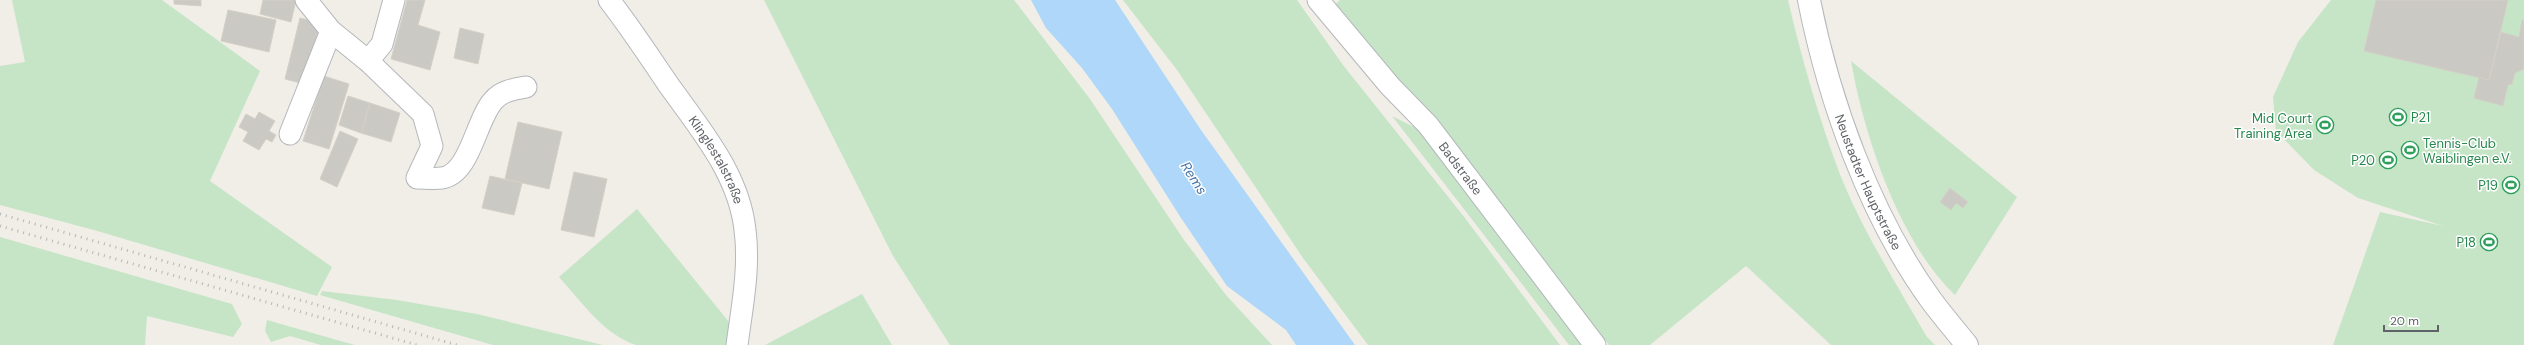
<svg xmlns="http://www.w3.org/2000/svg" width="2524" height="345" viewBox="0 0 2524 345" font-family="'DM Sans',sans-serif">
<rect width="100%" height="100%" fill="#f0eee7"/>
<g fill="#c6e5c7">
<polygon points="12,0 162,0 260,71 210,181 332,267 317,296 94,230 0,205 0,66 25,62"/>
<polygon points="764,0 1014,0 1090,99 1184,240 1226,295 1272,345 950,345 893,256"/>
<polygon points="1123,0 1297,0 1343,65 1465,218 1560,345 1368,345 1303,258 1177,70"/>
<path d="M1340 0H1788C1802 60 1819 119 1841 177 1863 231 1898 287 1927 337L1935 345H1831L1746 266 1650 345H1609L1433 118 1331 8Z"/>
<polygon points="2331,0 2524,0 2524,345 2333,345 2380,212 2443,226 2358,198 2314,170 2276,131 2273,97 2298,42"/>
<path d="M1851 61 2017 197 1955 295C1899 242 1864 136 1851 61Z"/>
<polygon points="1392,116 1418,129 1584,345 1569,345"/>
<path d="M637 209 729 322 728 345H636C603 334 582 302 559 277Z"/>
<polygon points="0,237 232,304 242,324 233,337 147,316 145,345 0,345"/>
<polygon points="322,291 397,300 477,314 603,345 493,345 320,295"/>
<polygon points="862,294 892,345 765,345"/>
<polygon points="267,320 344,342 355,345 321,345 290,336 271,342 265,331"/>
</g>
<polygon fill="#aed7f9" points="1031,0 1115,0 1201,130 1355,345 1296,345 1286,330 1227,286 1181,218 1112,109 1082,68 1046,28"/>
<g fill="#cbc9c4" stroke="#d4d0c6">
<polygon points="174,0 201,0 201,6 174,4"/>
<polygon points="263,0 296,0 291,22 260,14"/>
<polygon points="407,0 425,0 418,25 440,32 430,70 391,59"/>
<polygon points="2376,0 2508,0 2489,80 2364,51"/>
<polygon points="228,10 276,20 269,52 221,41"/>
<polygon points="300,18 320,23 304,84 285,79"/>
<polygon points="2522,20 2524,20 2524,69 2515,73 2512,84 2508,85 2503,106 2474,98 2479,77 2489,80 2501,32 2519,37"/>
<polygon points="460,28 484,34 478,64 454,58"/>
<polygon points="324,76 349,84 329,149 303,141"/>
<polygon points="348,96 370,103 361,133 339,125"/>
<polygon points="370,103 400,113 391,142 361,133"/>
<polygon points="259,112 275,121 269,131 276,135 272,142 266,139 259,150 243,141 248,132 239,127 246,114 255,119"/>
<polygon points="518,122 562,132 549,189 505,179"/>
<polygon points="340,131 358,139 337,187 320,179"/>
<polygon points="574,172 607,179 594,237 561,230"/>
<polygon points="490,176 522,183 514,215 482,208"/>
<polygon points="1950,188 1968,202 1963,208 1956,203 1951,210 1940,202"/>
</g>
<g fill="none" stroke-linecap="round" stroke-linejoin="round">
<defs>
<g id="minor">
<path d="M306 0 331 31 368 61 423 114 432 146 417 178C425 178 434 179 442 178 470 174 476 120 493 101 501 91 514 89 526 87"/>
<path id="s1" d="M609 0C630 27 649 56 668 84 700 129 739 174 745 230 750 268 742 307 737 345"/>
<path id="s2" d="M1318 0 1390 86 1428 125 1595 345"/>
<polyline points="368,61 382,44 394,0"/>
<polyline points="290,134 331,31"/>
</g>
<g id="tertiary">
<path id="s3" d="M1809 0C1829 101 1870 216 1931 300 1942 315 1955 330 1967 345"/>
</g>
</defs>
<use href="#minor" stroke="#b4b7bb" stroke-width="23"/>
<use href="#tertiary" stroke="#b4b7bb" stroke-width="24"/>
<use href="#minor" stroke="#fff" stroke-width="21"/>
<use href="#tertiary" stroke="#fff" stroke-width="22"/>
<g stroke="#b5b6b6" stroke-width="3" stroke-dasharray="1 5" stroke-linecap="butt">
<polyline points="0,214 457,345"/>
<polyline points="0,226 417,345"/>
</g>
</g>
<defs>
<symbol id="stadium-ring" viewBox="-11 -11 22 22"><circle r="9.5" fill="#fff" stroke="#2e9e5b" stroke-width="1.5"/><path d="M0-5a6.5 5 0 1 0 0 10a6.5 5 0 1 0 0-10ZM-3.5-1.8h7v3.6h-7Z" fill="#2e9e5b"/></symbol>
</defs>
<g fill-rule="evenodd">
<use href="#stadium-ring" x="2388" y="107" width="20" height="20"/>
<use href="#stadium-ring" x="2315" y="115" width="20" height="20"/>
<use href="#stadium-ring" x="2400" y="140" width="20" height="20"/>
<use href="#stadium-ring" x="2378" y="150" width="20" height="20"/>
<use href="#stadium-ring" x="2501" y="175" width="20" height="20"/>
<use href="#stadium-ring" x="2479" y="232" width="20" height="20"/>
</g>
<g text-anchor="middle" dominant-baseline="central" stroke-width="3" stroke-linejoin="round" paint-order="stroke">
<g font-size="13" fill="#27864d" stroke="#fff" text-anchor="end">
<text x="2411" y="117" text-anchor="start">P21</text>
<text x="2312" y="118">Mid Court<tspan x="2312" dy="15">Training Area</tspan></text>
<text x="2423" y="143" text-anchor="start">Tennis-Club<tspan x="2423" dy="15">Waiblingen e.V.</tspan></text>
<text x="2375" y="160">P20</text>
<text x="2498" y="185">P19</text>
<text x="2476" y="242">P18</text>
</g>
<g font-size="13" fill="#5f6266" stroke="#fff">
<text stroke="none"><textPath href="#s1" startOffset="193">Klinglestalstraße</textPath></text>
<text stroke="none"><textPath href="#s2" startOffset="221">Badstraße</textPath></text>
<text stroke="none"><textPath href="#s3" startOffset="192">Neustadter Hauptstraße</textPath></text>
</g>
<g font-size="14" font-style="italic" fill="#4b78ab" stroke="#fff">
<text transform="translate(1194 178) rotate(57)">Rems</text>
</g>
</g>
<path d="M2384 325v6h54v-6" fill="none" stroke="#5f6266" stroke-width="2"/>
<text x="2390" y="325" font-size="12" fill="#5f6266" stroke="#ffffff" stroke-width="3" paint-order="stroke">20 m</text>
</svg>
